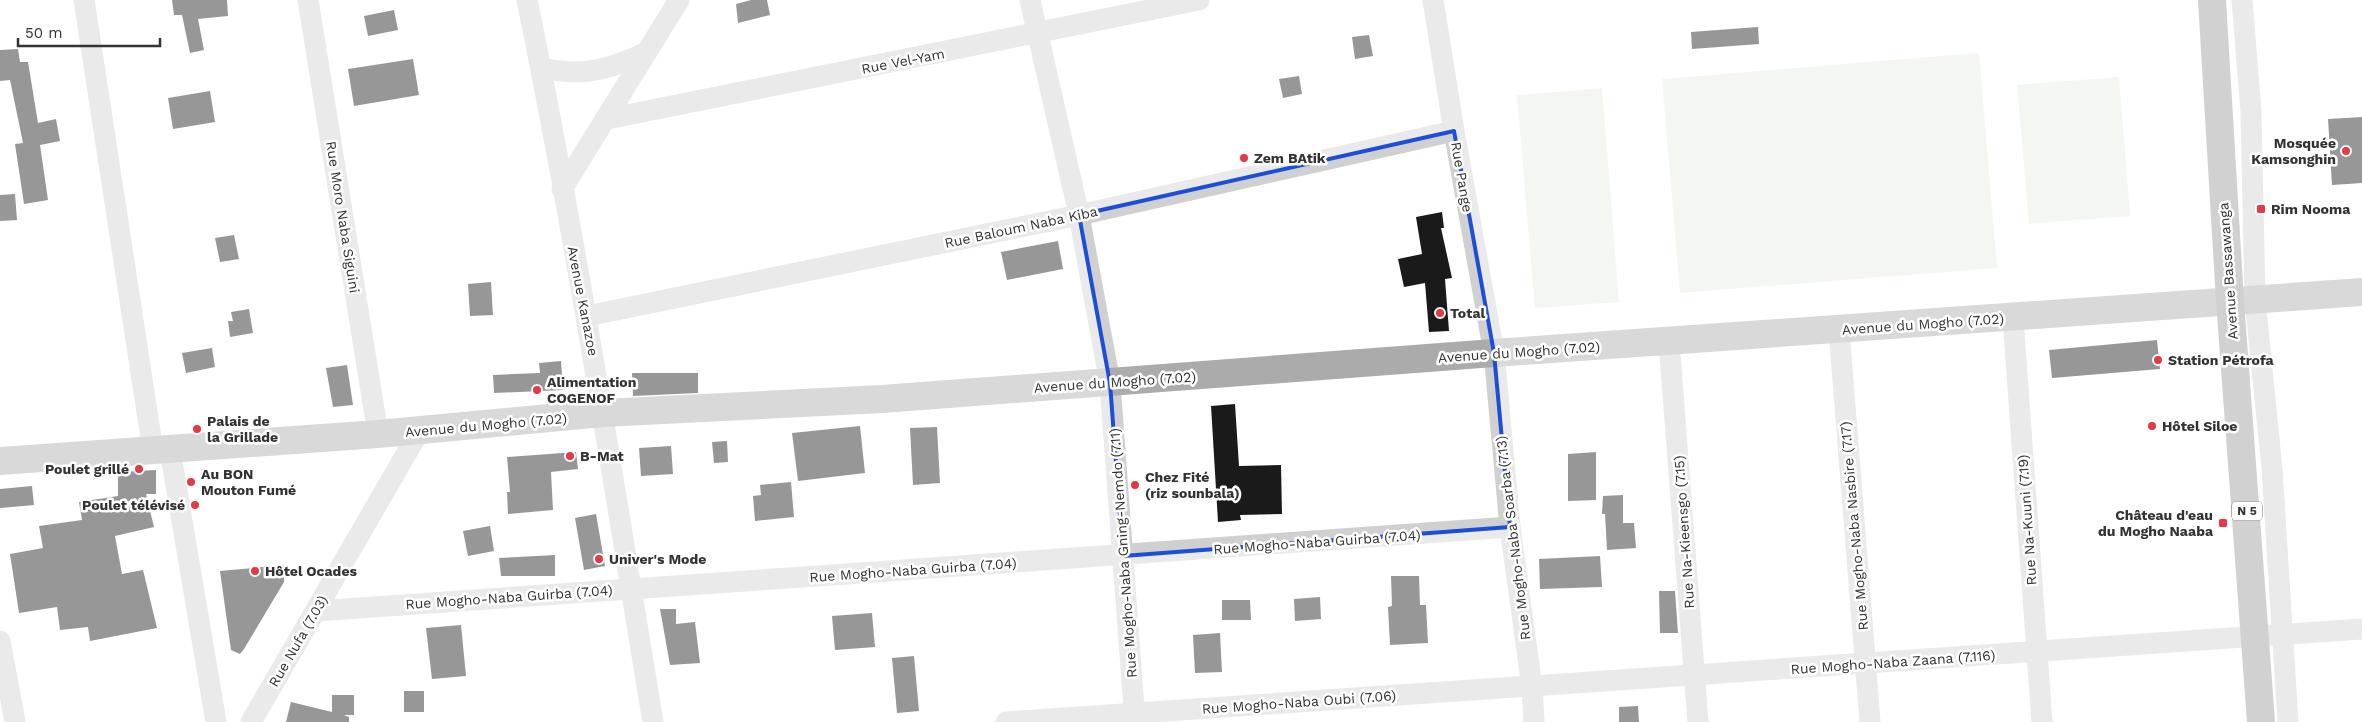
<svg xmlns="http://www.w3.org/2000/svg" width="2362" height="722" viewBox="0 0 2362 722" font-family="'Work Sans',sans-serif">
<rect width="100%" height="100%" fill="#fff"/>
<g fill="#e6ecdf">
<polygon points="1979,53 1997,268 1680,293 1662,79"/>
<polygon points="2119,77 2130,216 2029,224 2017,85"/>
<polygon points="1602,88 1619,302 1535,308 1517,95"/>
</g>
<g fill="#1a1a1a">
<polygon points="172,0 227,0 228,16 198,19 204,50 190,53 182,15 174,15"/>
<polygon points="751,0 767,0 770,15 738,23 736,4"/>
<polygon points="394,10 398,30 368,36 364,16"/>
<polygon points="1758,27 1759,44 1692,49 1691,32"/>
<polygon points="1369,35 1373,56 1355,59 1352,37"/>
<polygon points="18,49 20,62 28,62 38,123 56,119 60,141 40,145 48,200 24,204 15,144 23,143 10,80 0,81 0,50"/>
<polygon points="413,59 419,95 354,106 348,69"/>
<polygon points="1299,76 1302,94 1283,98 1279,79"/>
<polygon points="210,91 215,122 173,129 168,98"/>
<polygon points="2362,117 2362,183 2332,185 2328,119"/>
<polygon points="15,194 17,220 0,221 0,195"/>
<polygon points="1442,212 1444,228 1441,228 1452,278 1445,279 1449,331 1429,332 1425,283 1404,287 1398,259 1422,254 1416,217"/>
<polygon points="234,235 239,259 220,262 215,238"/>
<polygon points="1058,241 1063,269 1007,280 1001,252"/>
<polygon points="491,282 493,315 470,316 468,284"/>
<polygon points="249,309 253,333 230,337 228,321 233,321 231,312"/>
<polygon points="2157,340 2160,369 2052,378 2049,350"/>
<polygon points="212,348 215,367 186,373 182,353"/>
<polygon points="561,361 563,390 494,393 493,375 540,373 539,363"/>
<polygon points="347,365 353,405 333,407 326,368"/>
<polygon points="632,373 698,373 698,393 633,396"/>
<polygon points="1235,404 1239,466 1281,465 1282,514 1240,515 1241,520 1218,522 1211,406"/>
<polygon points="860,426 865,473 798,481 792,433"/>
<polygon points="937,427 940,483 913,485 910,428"/>
<polygon points="727,441 728,462 714,463 712,442"/>
<polygon points="671,446 673,474 641,476 639,448"/>
<polygon points="576,452 578,469 551,472 553,510 508,514 507,492 510,492 507,457"/>
<polygon points="1596,452 1596,500 1568,501 1568,454"/>
<polygon points="156,470 156,494 146,494 154,527 115,536 122,574 143,570 157,628 90,641 88,627 60,630 57,607 19,613 10,554 43,548 39,526 82,520 79,502 118,496 118,472"/>
<polygon points="791,482 794,517 755,521 753,496 761,495 760,485"/>
<polygon points="32,486 34,505 0,508 0,489"/>
<polygon points="1623,495 1623,523 1634,523 1636,548 1607,550 1605,514 1602,514 1603,496"/>
<polygon points="596,514 605,566 584,570 575,518"/>
<polygon points="490,526 494,551 468,556 463,531"/>
<polygon points="555,555 555,576 501,576 499,558"/>
<polygon points="1600,556 1602,587 1540,589 1539,559"/>
<polygon points="284,565 284,582 244,649 240,654 231,650 220,571"/>
<polygon points="1391,576 1419,576 1420,605 1426,605 1428,643 1390,645 1388,607 1392,606"/>
<polygon points="1659,591 1675,591 1678,633 1660,633"/>
<polygon points="1320,597 1321,619 1295,621 1294,599"/>
<polygon points="1222,600 1250,600 1251,620 1222,620"/>
<polygon points="660,609 676,609 676,624 695,622 700,663 670,665"/>
<polygon points="872,613 875,647 835,650 832,616"/>
<polygon points="461,625 466,676 432,679 426,628"/>
<polygon points="1220,633 1222,672 1195,673 1193,635"/>
<polygon points="914,656 919,711 897,713 892,658"/>
<rect x="404" y="691" width="20" height="21"/>
<polygon points="332,695 354,695 354,715 344,715 349,717 349,722 286,722 291,702 332,712"/>
<polygon points="1638,706 1639,722 1619,722 1619,707"/>
</g>
<g fill="none" stroke-linecap="round" stroke-linejoin="round">
<g stroke="#d0d0d0" stroke-width="21">
<polyline points="84,0 153,451"/>
<polyline points="308,0 378,434"/>
<path d="M527 0C576 239 613 481 653 722"/>
<polyline points="1030,0 1079,215 1110,383 1135,722"/>
<polyline points="1433,0 1454,131 1494,353 1510,527 1532,687 1534,722"/>
<polyline points="2242,0 2251,112 2255,299 2272,469 2288,722"/>
<path d="M541 68C584 77 608 70 647 52"/>
<polyline points="607,119 1199,0"/>
<polyline points="562,189 679,0"/>
<polyline points="587,316 1079,215 1454,131"/>
<polyline points="2013,318 2042,722"/>
<polyline points="1839,330 1870,722"/>
<polyline points="1669,341 1698,722"/>
<polyline points="170,450 216,722"/>
<path d="M316 611C714 582 1112 557 1510 527"/>
<polyline points="0,641 15,722"/>
<polyline points="251,722 420,430"/>
<polyline points="1006,722 2362,629"/>
</g>
<polyline stroke="#ababab" stroke-width="28" points="0,461 378,434 603,413 882,399 1494,353 2362,292"/>
<polyline stroke="#9a9a9a" stroke-width="28" points="2212,0 2230,301 2261,722"/>
</g>
<path d="M0 0H2362V722H0ZM1454 131 1494 353 1510 527 1123 556 1110 383 1079 215Z" fill="#fff" fill-opacity=".55" fill-rule="evenodd"/>
<path fill="none" stroke="#1d4ed8" stroke-width="4" stroke-linejoin="round" d="M1454 131 1494 353 1510 527 1123 556 1110 383 1079 215Z"/>
<g fill="#e63946" stroke="#fff" stroke-width="2">
<circle cx="2346" cy="151" r="5"/>
<circle cx="1244" cy="158" r="5"/>
<rect x="2256" y="204" width="10" height="10" rx="2.5"/>
<circle cx="1440" cy="313" r="5"/>
<circle cx="2158" cy="360" r="5"/>
<circle cx="537" cy="390" r="5"/>
<circle cx="2152" cy="426" r="5"/>
<circle cx="197" cy="429" r="5"/>
<circle cx="570" cy="456" r="5"/>
<circle cx="139" cy="469" r="5"/>
<circle cx="191" cy="482" r="5"/>
<circle cx="1135" cy="485" r="5"/>
<circle cx="195" cy="505" r="5"/>
<rect x="2218" y="518" width="10" height="10" rx="2.5"/>
<circle cx="599" cy="559" r="5"/>
<circle cx="255" cy="571" r="5"/>
</g>
<g text-anchor="middle" dominant-baseline="central" stroke-width="5" stroke-linejoin="round" paint-order="stroke">
<rect fill="#fff" stroke="#707070" stroke-width="1" x="2232" y="501.5" width="30" height="19" rx="4"/>
<g font-size="12" font-weight="bold" fill="#333">
<text x="2247" y="511">N 5</text>
</g>
<g font-size="14" fill="#333" stroke="#fff">
<text transform="translate(903 61) rotate(-11)">Rue Vel-Yam</text>
<text transform="translate(1462 177) rotate(80)">Rue Pange</text>
<text transform="translate(343 217) rotate(81)">Rue Moro Naba Siguini</text>
<text transform="translate(1021 227) rotate(-12)">Rue Baloum Naba Kiba</text>
<text transform="translate(2228 271) rotate(-94)">Avenue Bassawanga</text>
<text transform="translate(583 301) rotate(79)">Avenue Kanazoe</text>
<text transform="translate(1923 324) rotate(-4)">Avenue du Mogho (7.02)</text>
<text transform="translate(1519 352) rotate(-4)">Avenue du Mogho (7.02)</text>
<text transform="translate(1115 382) rotate(-4)">Avenue du Mogho (7.02)</text>
<text transform="translate(486 425) rotate(-5)">Avenue du Mogho (7.02)</text>
<text transform="translate(2027 520) rotate(-94)">Rue Na-Kuuni (7.19)</text>
<text transform="translate(1854 526) rotate(-95)">Rue Mogho-Naba Nasbire (7.17)</text>
<text transform="translate(1684 532) rotate(-94)">Rue Na-Kieensgo (7.15)</text>
<text transform="translate(1513 538) rotate(-97)">Rue Mogho-Naba Soarba (7.13)</text>
<text transform="translate(1317 542) rotate(-4)">Rue Mogho-Naba Guirba (7.04)</text>
<text transform="translate(1123 553) rotate(-94)">Rue Mogho-Naba Gning-Nemdo (7.11)</text>
<text transform="translate(913 570) rotate(-4)">Rue Mogho-Naba Guirba (7.04)</text>
<text transform="translate(509 597) rotate(-4)">Rue Mogho-Naba Guirba (7.04)</text>
<text transform="translate(298 641) rotate(-60)">Rue Nufa (7.03)</text>
<text transform="translate(1893 662) rotate(-4)">Rue Mogho-Naba Zaana (7.116)</text>
<text transform="translate(1299 702) rotate(-4)">Rue Mogho-Naba Oubi (7.06)</text>
</g>
<g font-size="14" font-weight="bold" fill="#333" stroke="#fff" text-anchor="start">
<text x="2336" y="143" text-anchor="end">Mosquée<tspan x="2336" dy="16">Kamsonghin</tspan></text>
<text x="1254" y="158">Zem BAtik</text>
<text x="2271" y="209">Rim Nooma</text>
<text x="1450" y="313">Total</text>
<text x="2168" y="360">Station Pétrofa</text>
<text x="547" y="382">Alimentation<tspan x="547" dy="16">COGENOF</tspan></text>
<text x="207" y="421">Palais de<tspan x="207" dy="16">la Grillade</tspan></text>
<text x="2162" y="426">Hôtel Siloe</text>
<text x="580" y="456">B-Mat</text>
<text x="129" y="469" text-anchor="end">Poulet grillé</text>
<text x="201" y="474">Au BON<tspan x="201" dy="16">Mouton Fumé</tspan></text>
<text x="1145" y="477">Chez Fité<tspan x="1145" dy="16">(riz sounbala)</tspan></text>
<text x="185" y="505" text-anchor="end">Poulet télévisé</text>
<text x="2213" y="515" text-anchor="end">Château d'eau<tspan x="2213" dy="16">du Mogho Naaba</tspan></text>
<text x="609" y="559">Univer's Mode</text>
<text x="265" y="571">Hôtel Ocades</text>
</g>
</g>
<path d="M18 38v8h142v-8" fill="none" stroke="#333333" stroke-width="2.5"/>
<text x="25" y="38" font-size="15" fill="#333333" stroke="#ffffff" stroke-width="4" paint-order="stroke">50 m</text>
</svg>
